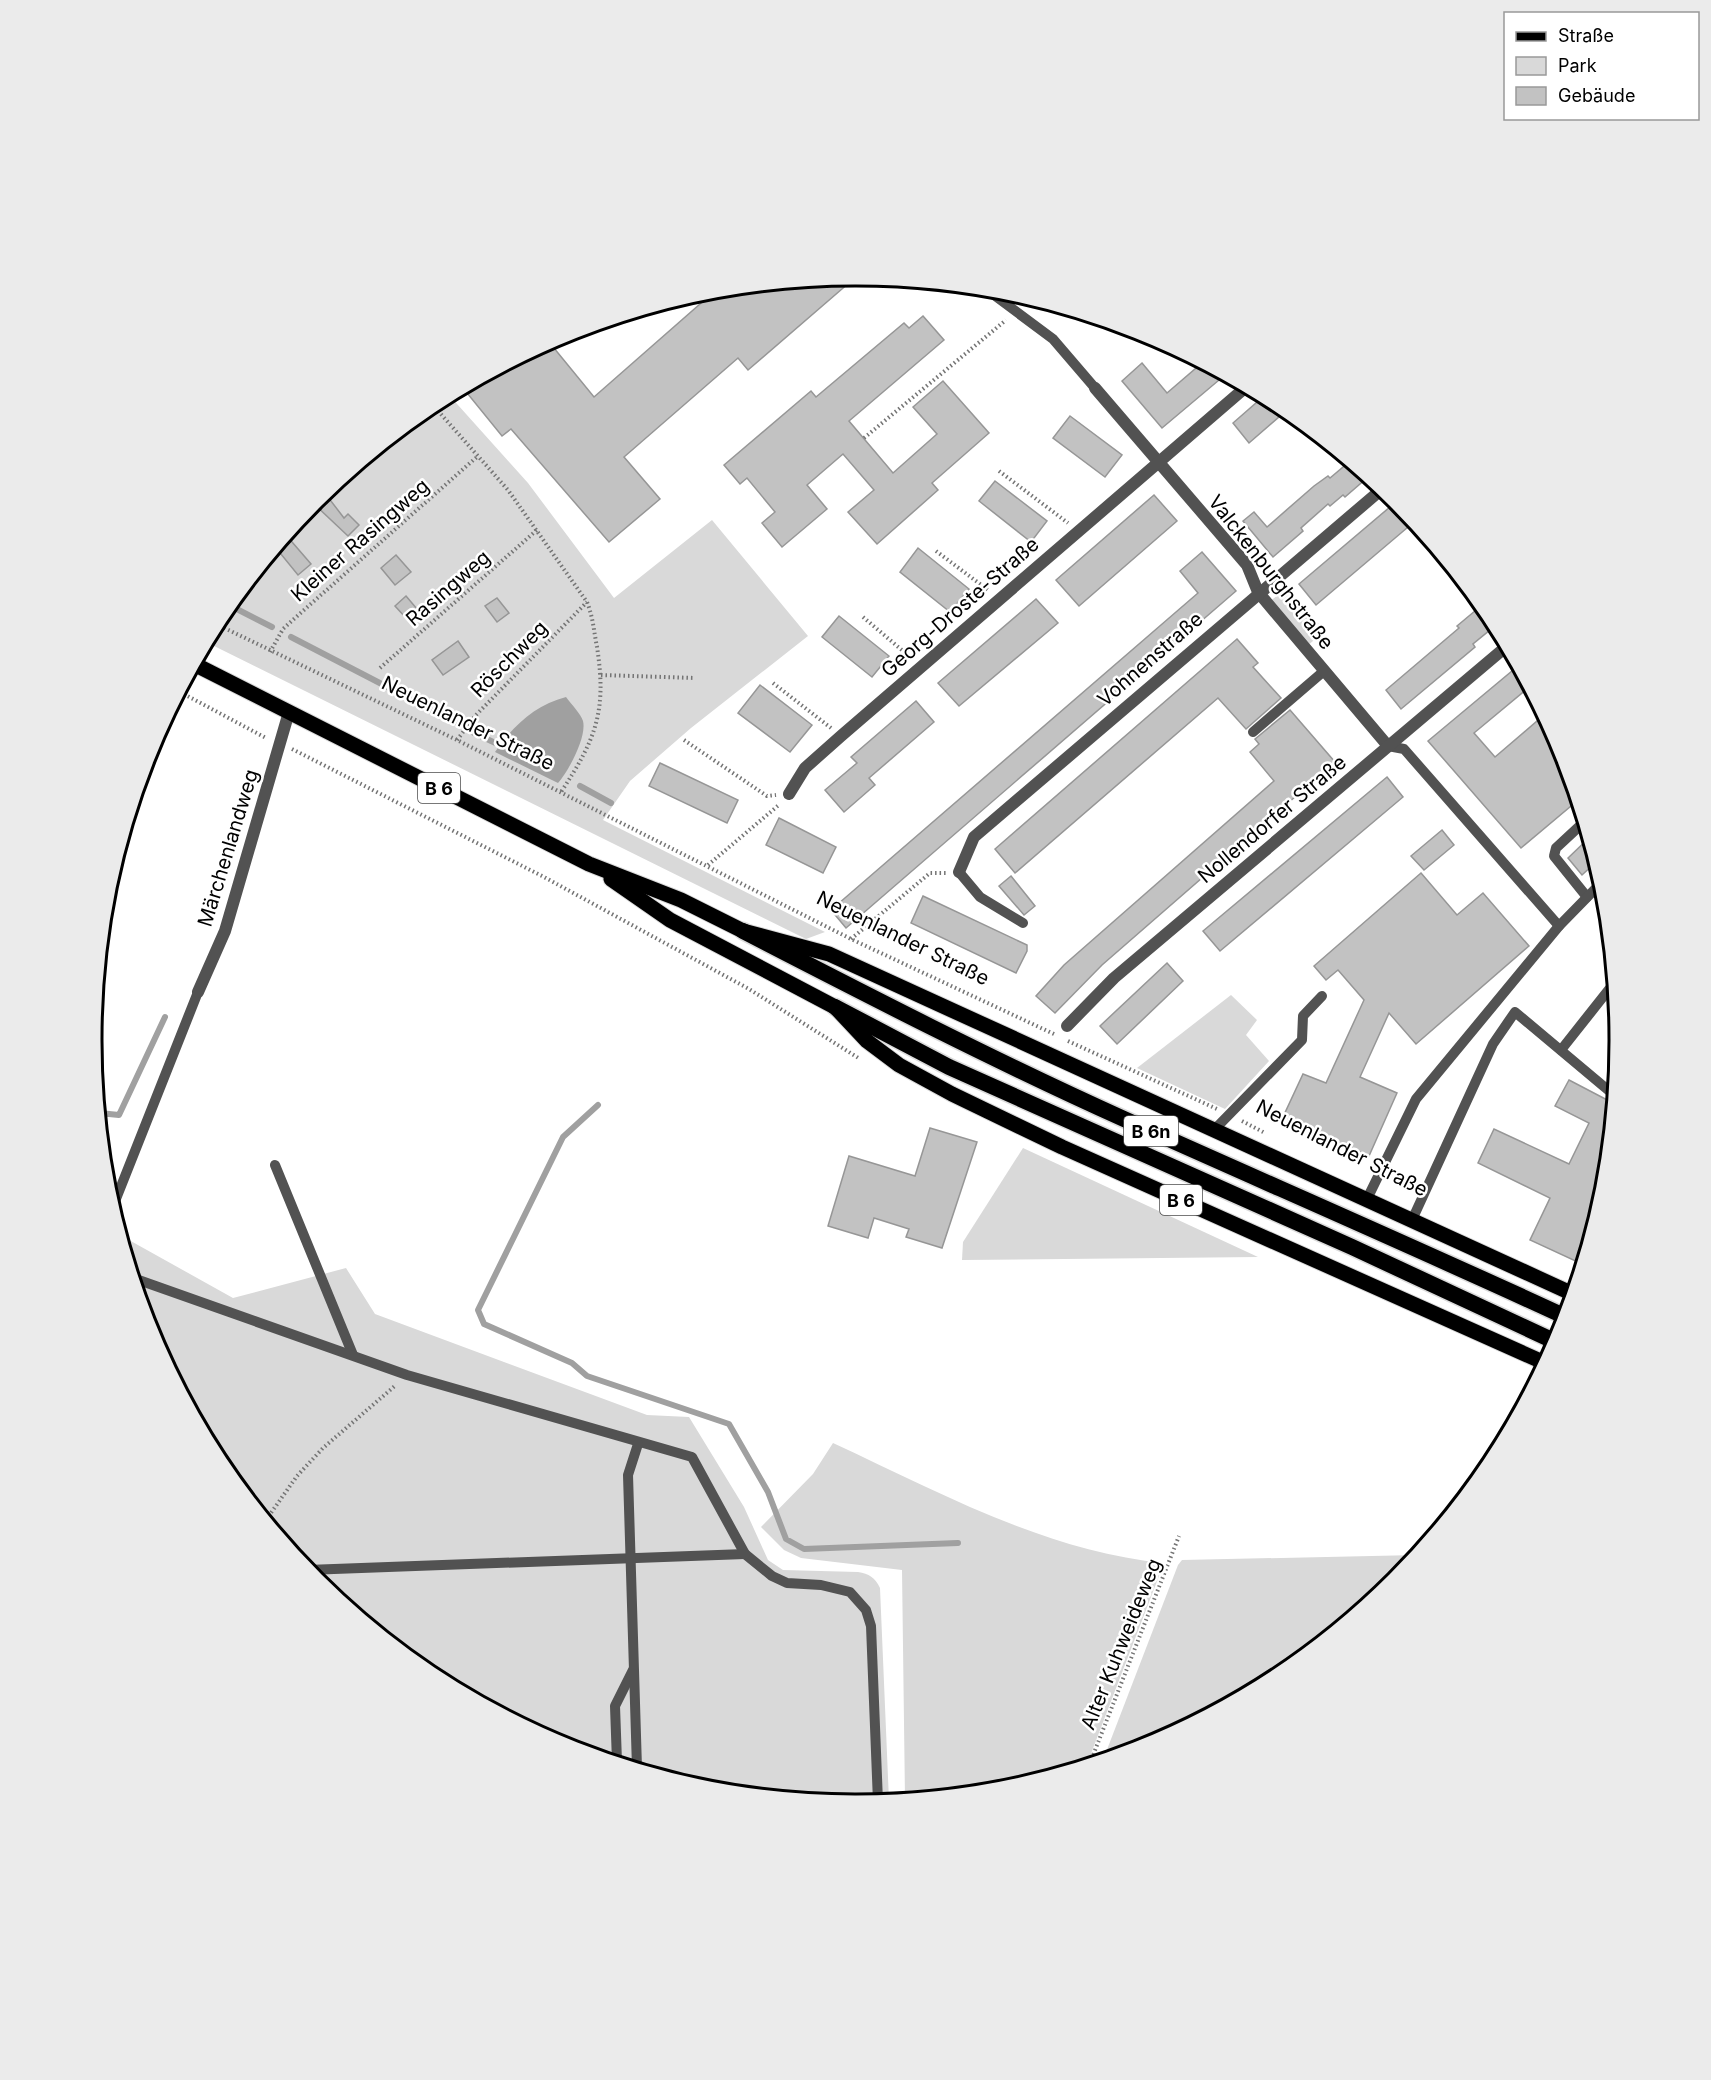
<svg xmlns="http://www.w3.org/2000/svg" width="1711" height="2080" viewBox="0 0 1711 2080" font-family="Inter,sans-serif">
<rect width="100%" height="100%" fill="#fff"/>
<g fill="#d9d9d9">
<polygon points="449,395 528,483 614,598 712,520 808,636 691,728 630,781 603,820 825,932 806,939 206,642 220,615 316,500 431,405"/>
<polygon points="1287,588 1325,631 1301,651 1269,602"/>
<polygon points="1231,995 1257,1020 1246,1035 1269,1061 1225,1109 1137,1068"/>
<polygon points="1023,1148 1258,1257 962,1260 963,1242"/>
<path d="M120 1235 233 1298 346 1268 375 1314 647 1415 689 1417 744 1507 768 1560 783 1570 858 1572C869 1574 875 1577 880 1588L889 1801 855 1804 706 1789 563 1746 431 1675 315 1580 220 1464 150 1332Z"/>
<path d="M833 1443C939 1492 1045 1551 1164 1563L1087 1764 1004 1789 905 1799 902 1570 801 1558 784 1550 761 1527 813 1474Z"/>
<polygon points="1417,1555 1395,1580 1280,1675 1148,1746 1103,1760 1178,1565 1182,1560"/>
</g>
<path fill="#a0a0a0" d="M566 697C571 704 581 714 583 721 587 737 568 772 558 783L495 752C513 726 535 705 566 697Z"/>
<g fill="none" stroke-linecap="round" stroke-linejoin="round">
<g stroke="#a0a0a0" stroke-width="6">
<polyline points="229,605 272,627"/>
<polyline points="291,637 455,722"/>
<polyline points="472,732 506,748"/>
<polyline points="580,786 611,803"/>
<polyline points="598,1105 563,1137 478,1310 484,1324 572,1363 587,1376 729,1424 768,1492 786,1539 804,1549 958,1543"/>
<polyline points="99,1113 119,1115 165,1017"/>
</g>
</g>
<g fill="#c2c2c2" stroke="#969696" stroke-width="1.5">
<polygon points="857,276 748,370 738,358 624,457 660,499 609,542 511,429 502,436 463,388 549,342 594,397 716,290"/>
<polygon points="923,316 944,340 849,421 893,473 937,434 913,407 943,381 989,433 932,483 938,490 877,544 848,512 874,490 843,454 807,485 827,509 782,547 762,523 775,512 747,478 740,484 724,465 811,391 816,397 904,323 909,328"/>
<polygon points="1142,363 1167,393 1202,363 1225,375 1162,428 1122,381"/>
<polygon points="1264,396 1287,410 1249,443 1233,423"/>
<polygon points="1070,416 1122,455 1105,477 1053,438"/>
<polygon points="1349,462 1368,477 1345,497 1343,495 1330,506 1328,504 1301,528 1303,531 1273,557 1243,521 1254,512 1267,527 1314,486 1328,476 1330,478"/>
<polygon points="995,481 1047,521 1031,542 979,501"/>
<polygon points="324,492 344,518 348,514 359,525 348,536 313,503"/>
<polygon points="1154,495 1177,521 1079,606 1056,580"/>
<polygon points="1397,501 1414,522 1316,605 1299,584"/>
<polygon points="286,535 311,564 298,575 276,548"/>
<polygon points="918,548 969,589 950,612 900,572"/>
<polygon points="1202,552 1236,591 846,928 831,910 1198,593 1180,571"/>
<polygon points="396,555 411,572 395,585 381,568"/>
<polygon points="406,596 417,609 406,618 395,606"/>
<polygon points="497,598 509,613 497,622 485,606"/>
<polygon points="1036,599 1058,623 959,706 938,683"/>
<polygon points="1482,605 1496,625 1473,644 1475,647 1401,709 1386,690 1459,628 1457,626"/>
<polygon points="839,616 889,656 872,677 822,637"/>
<polygon points="1237,639 1258,663 1253,667 1281,698 1246,729 1218,698 1015,873 995,849"/>
<polygon points="458,641 469,657 443,675 432,660"/>
<polygon points="1518,666 1527,689 1474,733 1495,757 1544,715 1561,748 1577,801 1521,848 1428,741"/>
<polygon points="760,685 812,725 790,752 738,713"/>
<polygon points="916,701 934,722 869,778 875,785 844,812 825,790 857,763 851,757"/>
<polygon points="1290,710 1335,762 1102,965 1055,1013 1036,996 1064,965 1274,781 1250,752 1259,744 1255,739"/>
<polygon points="660,763 738,800 727,823 649,786"/>
<polygon points="1387,777 1403,797 1220,951 1203,931"/>
<polygon points="779,818 836,847 823,873 766,845"/>
<polygon points="1442,830 1454,845 1424,870 1411,856"/>
<polygon points="1589,838 1596,862 1582,875 1568,858"/>
<polygon points="1421,873 1457,915 1483,893 1529,946 1416,1044 1389,1013 1360,1077 1397,1093 1369,1156 1283,1117 1303,1074 1326,1083 1364,1000 1338,970 1326,980 1314,966"/>
<polygon points="1011,876 1035,906 1024,915 999,886"/>
<polygon points="923,896 1027,945 1027,951 1016,973 911,923"/>
<polygon points="1167,963 1183,981 1117,1044 1100,1026"/>
<polygon points="1569,1080 1613,1103 1605,1189 1582,1264 1530,1240 1550,1198 1478,1163 1494,1129 1569,1164 1589,1123 1555,1106"/>
<polygon points="930,1128 977,1142 942,1248 906,1237 909,1229 874,1218 868,1238 828,1226 849,1156 915,1176"/>
</g>
<g fill="none" stroke-linecap="round" stroke-linejoin="round">
<defs>
<g id="primary">
<polyline points="194,664 589,864 681,900 743,931 829,954 1573,1294"/>
<polyline points="611,879 670,920 835,1007 867,1041 899,1065 952,1094 1062,1147 1545,1363"/>
</g>
<g id="trunk">
<path d="M743 931C869 996 995 1061 1124 1119 1271 1185 1419 1249 1566 1317"/>
<polyline points="835,1007 949,1067 1352,1247 1556,1342"/>
</g>
</defs>
<use href="#primary" stroke="#dbdbdb" stroke-width="17"/>
<use href="#trunk" stroke="#dbdbdb" stroke-width="19"/>
<g stroke="#747474" stroke-width="4" stroke-dasharray="1.5 3" stroke-linecap="butt">
<path d="M432 404 508 490 587 602C593 617 594 632 597 647 607 711 596 739 561 792"/>
<polyline points="864,438 1006,320"/>
<polyline points="999,471 1068,523"/>
<polyline points="936,551 988,590"/>
<polyline points="863,617 910,657"/>
<polyline points="216,624 457,740 851,939 1056,1035"/>
<polyline points="270,652 283,629 295,618 478,456"/>
<polyline points="380,668 537,530"/>
<polyline points="601,675 695,678"/>
<polyline points="773,683 831,728"/>
<polyline points="180,692 266,738"/>
<polyline points="457,740 476,715 587,602"/>
<polyline points="684,740 767,796 776,795"/>
<polyline points="292,749 544,877 749,989 860,1059"/>
<polyline points="708,865 780,804"/>
<polyline points="851,939 930,873 946,873"/>
<polyline points="1068,1041 1217,1109"/>
<polyline points="1242,1121 1265,1133"/>
<polyline points="266,1520 297,1476 323,1448 396,1385"/>
<polyline points="1090,1763 1179,1536"/>
</g>
<g stroke="#525252" stroke-width="10">
<polyline points="986,289 1053,339 1095,388"/>
<polyline points="1253,732 1324,671"/>
<polyline points="1388,746 1404,749 1559,926"/>
<polyline points="1584,822 1556,848 1554,856 1587,897"/>
<polyline points="959,872 980,897 1023,923"/>
<polyline points="1561,1050 1614,983"/>
<polyline points="1215,1129 1302,1040 1303,1016 1322,996"/>
<polyline points="275,1165 353,1355"/>
<polyline points="1367,1199 1416,1099 1559,926 1602,882"/>
<polyline points="112,1209 198,992"/>
<polyline points="1412,1220 1493,1044 1515,1012 1614,1095"/>
<polyline points="133,1278 407,1375 692,1457 745,1554 772,1576 787,1583 821,1585 850,1592 866,1610 871,1626 878,1802"/>
<polyline points="307,1570 745,1554"/>
<polyline points="617,1762 615,1706 633,1670"/>
<polyline points="637,1768 628,1475 638,1444"/>
</g>
<g stroke="#525252" stroke-width="12">
<polyline points="1095,388 1247,565 1258,592 1388,746"/>
<polyline points="789,794 805,768 841,736 1246,387"/>
<polyline points="959,872 974,837 1382,489"/>
<polyline points="198,992 225,931 289,712"/>
<polyline points="1067,1026 1114,978 1507,646"/>
</g>
<use href="#primary" stroke="#000" stroke-width="15"/>
<use href="#trunk" stroke="#000" stroke-width="16"/>
</g>
<g text-anchor="middle" dominant-baseline="central" stroke-width="5" stroke-linejoin="round" paint-order="stroke">
<g fill="#fff" stroke="#4c4c4c" stroke-width="1.5">
<rect x="418" y="773" width="42" height="30" rx="4.5"/>
<rect x="1124" y="1116" width="54" height="30" rx="4.5"/>
<rect x="1160" y="1185" width="42" height="30" rx="4.5"/>
</g>
<g font-size="18" font-weight="bold" fill="#000">
<text x="439" y="788">B 6</text>
<text x="1151" y="1131">B 6n</text>
<text x="1181" y="1200">B 6</text>
</g>
<g font-size="20" fill="#000" stroke="#fff">
<text transform="translate(360 540) rotate(-41)">Kleiner Rasingweg</text>
<text transform="translate(1271 572) rotate(52)">Valckenburghstraße</text>
<text transform="translate(448 588) rotate(-41)">Rasingweg</text>
<text transform="translate(960 607) rotate(-41)">Georg-Droste-Straße</text>
<text transform="translate(509 659) rotate(-45)">Röschweg</text>
<text transform="translate(1150 659) rotate(-41)">Vohnenstraße</text>
<text transform="translate(468 723) rotate(26)">Neuenlander Straße</text>
<text transform="translate(1272 819) rotate(-40)">Nollendorfer Straße</text>
<text transform="translate(228 848) rotate(-73)">Märchenlandweg</text>
<text transform="translate(903 938) rotate(26)">Neuenlander Straße</text>
<text transform="translate(1342 1148) rotate(27)">Neuenlander Straße</text>
<text transform="translate(1121 1644) rotate(-68)">Alter Kuhweideweg</text>
</g>
</g>
<path d="M0 0H1711V2080H0ZM855 286H856A753 753 0 0 1 1609 1039V1041A753 753 0 0 1 856 1794H855A753 753 0 0 1 102 1041V1039A753 753 0 0 1 855 286Z" fill="#ebebeb" fill-rule="evenodd"/>
<path fill="none" stroke="#000" stroke-width="3" d="M855 286H856A753 753 0 0 1 1609 1039V1041A753 753 0 0 1 856 1794H855A753 753 0 0 1 102 1041V1039A753 753 0 0 1 855 286Z"/>
<rect x="1504" y="12" width="195" height="108" fill="#ffffff" stroke="#999999" stroke-width="1.5"/>
<rect x="1516" y="32" width="30" height="9" fill="#000000" stroke="#999999" stroke-width="1.5"/>
<text x="1558" y="42" font-size="18" fill="#000000">Straße</text>
<rect x="1516" y="57" width="30" height="18" fill="#d9d9d9" stroke="#999999" stroke-width="1.5"/>
<text x="1558" y="72" font-size="18" fill="#000000">Park</text>
<rect x="1516" y="87" width="30" height="18" fill="#c2c2c2" stroke="#999999" stroke-width="1.5"/>
<text x="1558" y="102" font-size="18" fill="#000000">Gebäude</text>
</svg>
